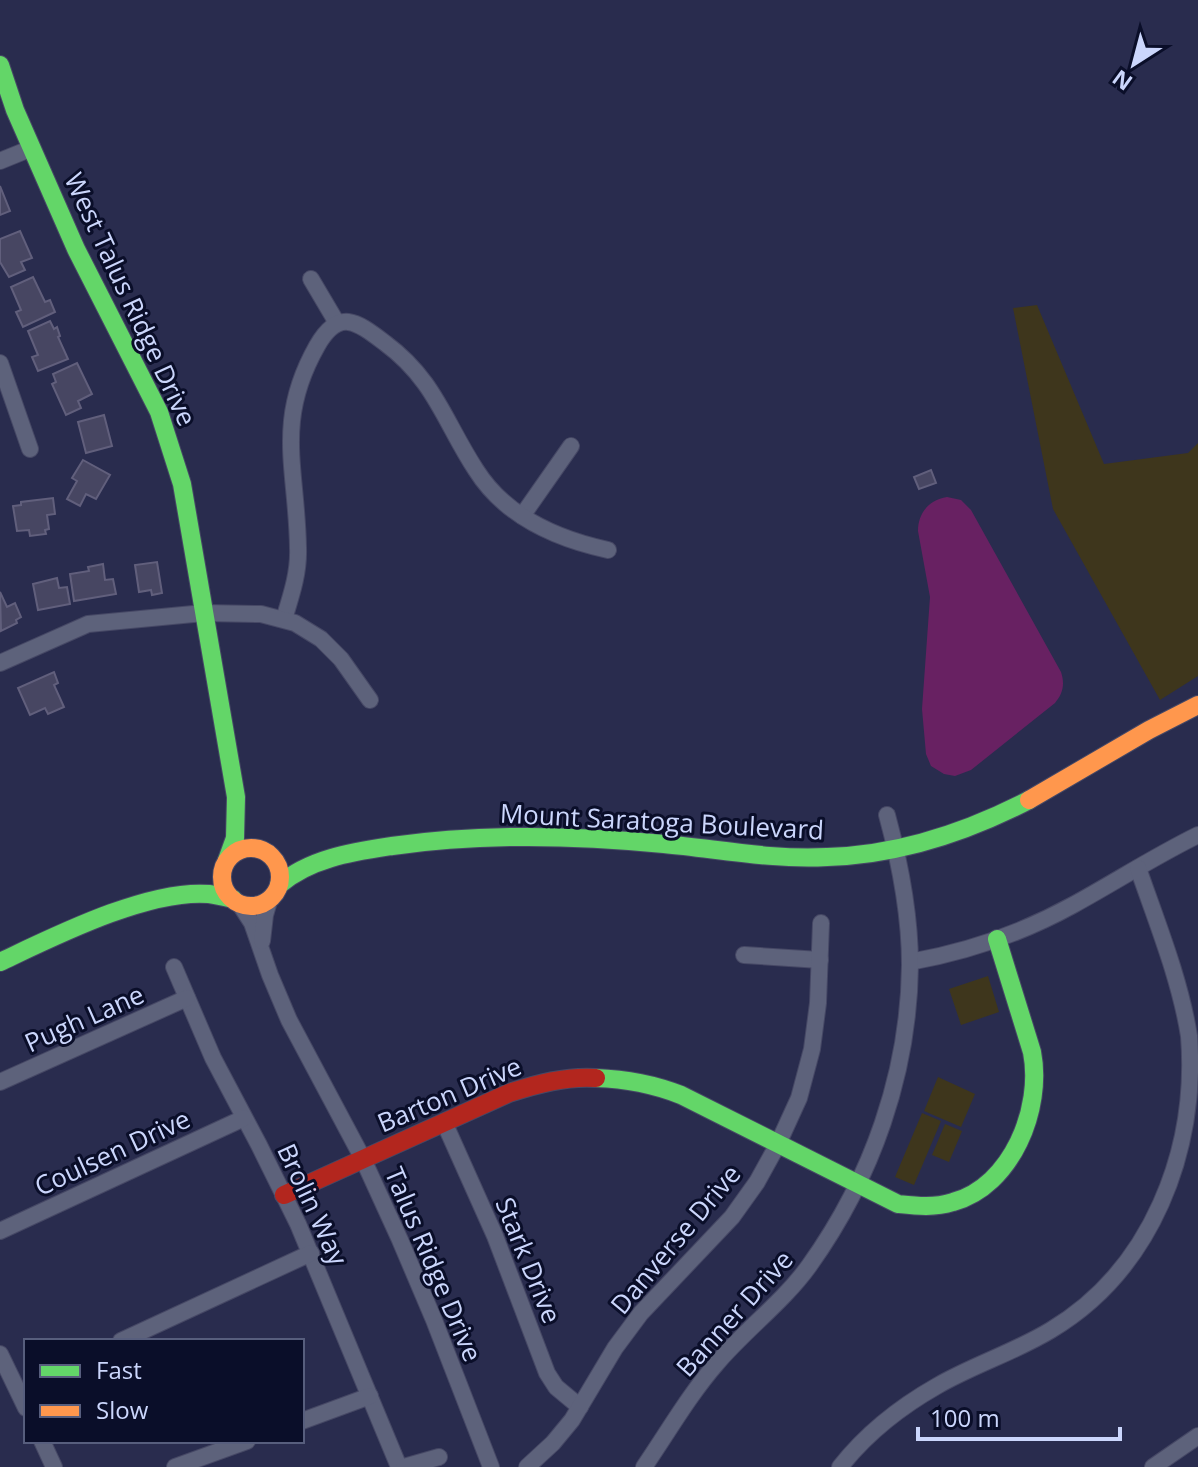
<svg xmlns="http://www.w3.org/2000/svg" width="1198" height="1467" viewBox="0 0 1198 1467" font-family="'Open Sans',sans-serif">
<rect width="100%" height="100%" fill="#292c4e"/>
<g fill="#3e361c">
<polygon points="1037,305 1104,464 1188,453 1198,443 1198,676 1160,700 1053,509 1013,308"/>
<polygon points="988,976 999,1012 961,1025 949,989"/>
<polygon points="938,1077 975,1094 961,1127 924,1111"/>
<polygon points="922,1113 941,1121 914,1185 895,1177"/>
<polygon points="945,1124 962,1131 949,1162 932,1155"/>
</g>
<path fill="#682162" d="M947 497 961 500 971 510 1061 672C1065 684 1063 694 1055 703L971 770 955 776 944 774 931 766 926 754 922 709 930 597 918 531C918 513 929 500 947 497Z"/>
<g fill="#474662" stroke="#615f7c" stroke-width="2">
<polygon points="0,186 10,211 0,215"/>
<polygon points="20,231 32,258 21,262 25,270 9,277 0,262 0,239"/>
<polygon points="33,277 45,302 50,300 55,312 23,327 16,312 21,310 11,287"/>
<polygon points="50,321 54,329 57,327 60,336 58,337 68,359 38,371 32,357 38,355 28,331"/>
<polygon points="77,363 92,394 78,401 81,408 66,415 52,384 56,382 53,374"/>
<polygon points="104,415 112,446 86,453 78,422"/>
<polygon points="83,460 110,475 96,499 86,494 80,506 67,499 77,481 72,478"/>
<polygon points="931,470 936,483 919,489 914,477"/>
<polygon points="53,498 55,514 47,515 49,529 45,530 46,534 30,536 29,530 17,531 13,506 21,505 21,502"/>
<polygon points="157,562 162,593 152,595 151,590 139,592 135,565"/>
<polygon points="103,564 105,580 113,579 116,594 74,601 70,574 89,571 88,567"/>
<polygon points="57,578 59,588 67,587 70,604 38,610 33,584"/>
<polygon points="0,592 7,607 15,603 21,617 16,620 17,623 1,631"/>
<polygon points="54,672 58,683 54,685 64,707 48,714 45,708 30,715 18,688"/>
</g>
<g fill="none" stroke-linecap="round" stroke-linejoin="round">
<defs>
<g id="street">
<polyline points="0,161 32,148"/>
<polyline points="311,279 337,323"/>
<polyline points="0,363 30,449"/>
<polyline points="522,516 571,446"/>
<path d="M284 619C291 596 299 573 298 548 297 469 274 422 317 346 339 308 356 321 385 343 435 380 444 421 476 470 505 516 557 539 608 550"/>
<polyline points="0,663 88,624 204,613 261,614 295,623 321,639 341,659 370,700"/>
<polyline points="239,903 252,923 270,975 289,1020 363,1159 400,1240 434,1320 491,1467"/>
<polyline points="262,941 265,915 270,898"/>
<polyline points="744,955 820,960"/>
<path d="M910 962C967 952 1022 933 1073 905 1115 882 1155 856 1198 835"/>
<polyline points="174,967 213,1058 259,1145 298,1224 399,1467"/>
<polyline points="0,1082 187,998"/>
<polyline points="444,1122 495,1236 547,1373 556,1387 580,1407"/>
<polyline points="0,1231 244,1118"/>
<polyline points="121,1341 311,1253"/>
<polyline points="0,1354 26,1408"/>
<polyline points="302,1421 370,1396"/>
<polyline points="42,1441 54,1467"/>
<polyline points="175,1467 247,1441"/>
<polyline points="404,1467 439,1457"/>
<polyline points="527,1467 553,1443 572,1420 615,1348 641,1313 732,1217 757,1182 778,1144 799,1098 812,1049 818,1003 821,923"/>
<path d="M644 1467C668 1432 689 1395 717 1363 746 1329 783 1302 809 1266 872 1178 909 1073 910 965 910 914 900 863 887 815"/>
<path d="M840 1467C866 1434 900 1407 937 1386 973 1365 1015 1352 1051 1330 1151 1270 1198 1151 1189 1036 1180 979 1157 923 1138 868"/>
<polyline points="1153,1467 1198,1436"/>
</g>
<g id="fast">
<polyline points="0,65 15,110 76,249 159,412 182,484 236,797 235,838 227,860"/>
<path d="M279 885C310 858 353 852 392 846 482 833 573 835 664 844 718 849 772 860 827 857 899 855 965 833 1029 800"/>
<path d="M0 962C55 936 148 889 209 894 217 895 225 897 233 899"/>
<path d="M596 1078C625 1079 653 1084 681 1095L898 1204C917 1206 934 1208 953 1202 1012 1186 1043 1108 1032 1052L997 939"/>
</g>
<g id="slow">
<polyline points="1029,800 1149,730 1198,705"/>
<circle cx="251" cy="877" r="29"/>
</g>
<path id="jam" d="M284 1195 509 1093C537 1084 566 1076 596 1078"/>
</defs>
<use href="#street" stroke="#464865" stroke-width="18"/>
<use href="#fast" stroke="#464865" stroke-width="20"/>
<use href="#slow" stroke="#464865" stroke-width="20"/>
<use href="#jam" stroke="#464865" stroke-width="20"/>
<use href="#street" stroke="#5d627b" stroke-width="16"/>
<use href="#fast" stroke="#63d668" stroke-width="18"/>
<use href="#slow" stroke="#ff974d" stroke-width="18"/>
<use href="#jam" stroke="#b3261e" stroke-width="18"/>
</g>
<g text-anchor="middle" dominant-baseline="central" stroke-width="6" stroke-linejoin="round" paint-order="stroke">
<g font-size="26" fill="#cbd6fc" stroke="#0a0e29">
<text transform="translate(131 299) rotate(65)">West Talus Ridge Drive</text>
<text transform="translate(662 821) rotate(3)">Mount Saratoga Boulevard</text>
<text transform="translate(84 1018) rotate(-24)">Pugh Lane</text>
<text transform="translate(449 1094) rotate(-23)">Barton Drive</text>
<text transform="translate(112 1152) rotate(-25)">Coulsen Drive</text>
<text transform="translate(313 1204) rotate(65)">Brolin Way</text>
<text transform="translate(675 1239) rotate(-50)">Danverse Drive</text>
<text transform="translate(529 1260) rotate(68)">Stark Drive</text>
<text transform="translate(434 1264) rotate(67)">Talus Ridge Drive</text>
<text transform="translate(734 1313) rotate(-48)">Banner Drive</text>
</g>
</g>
<rect x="24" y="1339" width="280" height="104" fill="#0a0e29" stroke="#575e7d" stroke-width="2"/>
<rect x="40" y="1365" width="40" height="12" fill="#63d668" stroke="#575e7d" stroke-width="2"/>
<text x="96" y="1379" font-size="24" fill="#cbd6fc">Fast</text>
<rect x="40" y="1405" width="40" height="12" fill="#ff974d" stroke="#575e7d" stroke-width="2"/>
<text x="96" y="1419" font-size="24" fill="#cbd6fc">Slow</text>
<g transform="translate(1134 64) rotate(216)" stroke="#0a0e29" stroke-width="6" paint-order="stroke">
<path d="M0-6L14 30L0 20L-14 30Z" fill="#cbd6fc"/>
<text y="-12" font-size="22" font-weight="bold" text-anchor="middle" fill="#cbd6fc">N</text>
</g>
<path d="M918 1427v12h202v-12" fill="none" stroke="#cbd6fc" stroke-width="4"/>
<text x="930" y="1427" font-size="24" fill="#cbd6fc" stroke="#0a0e29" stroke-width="6" paint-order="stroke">100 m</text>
</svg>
